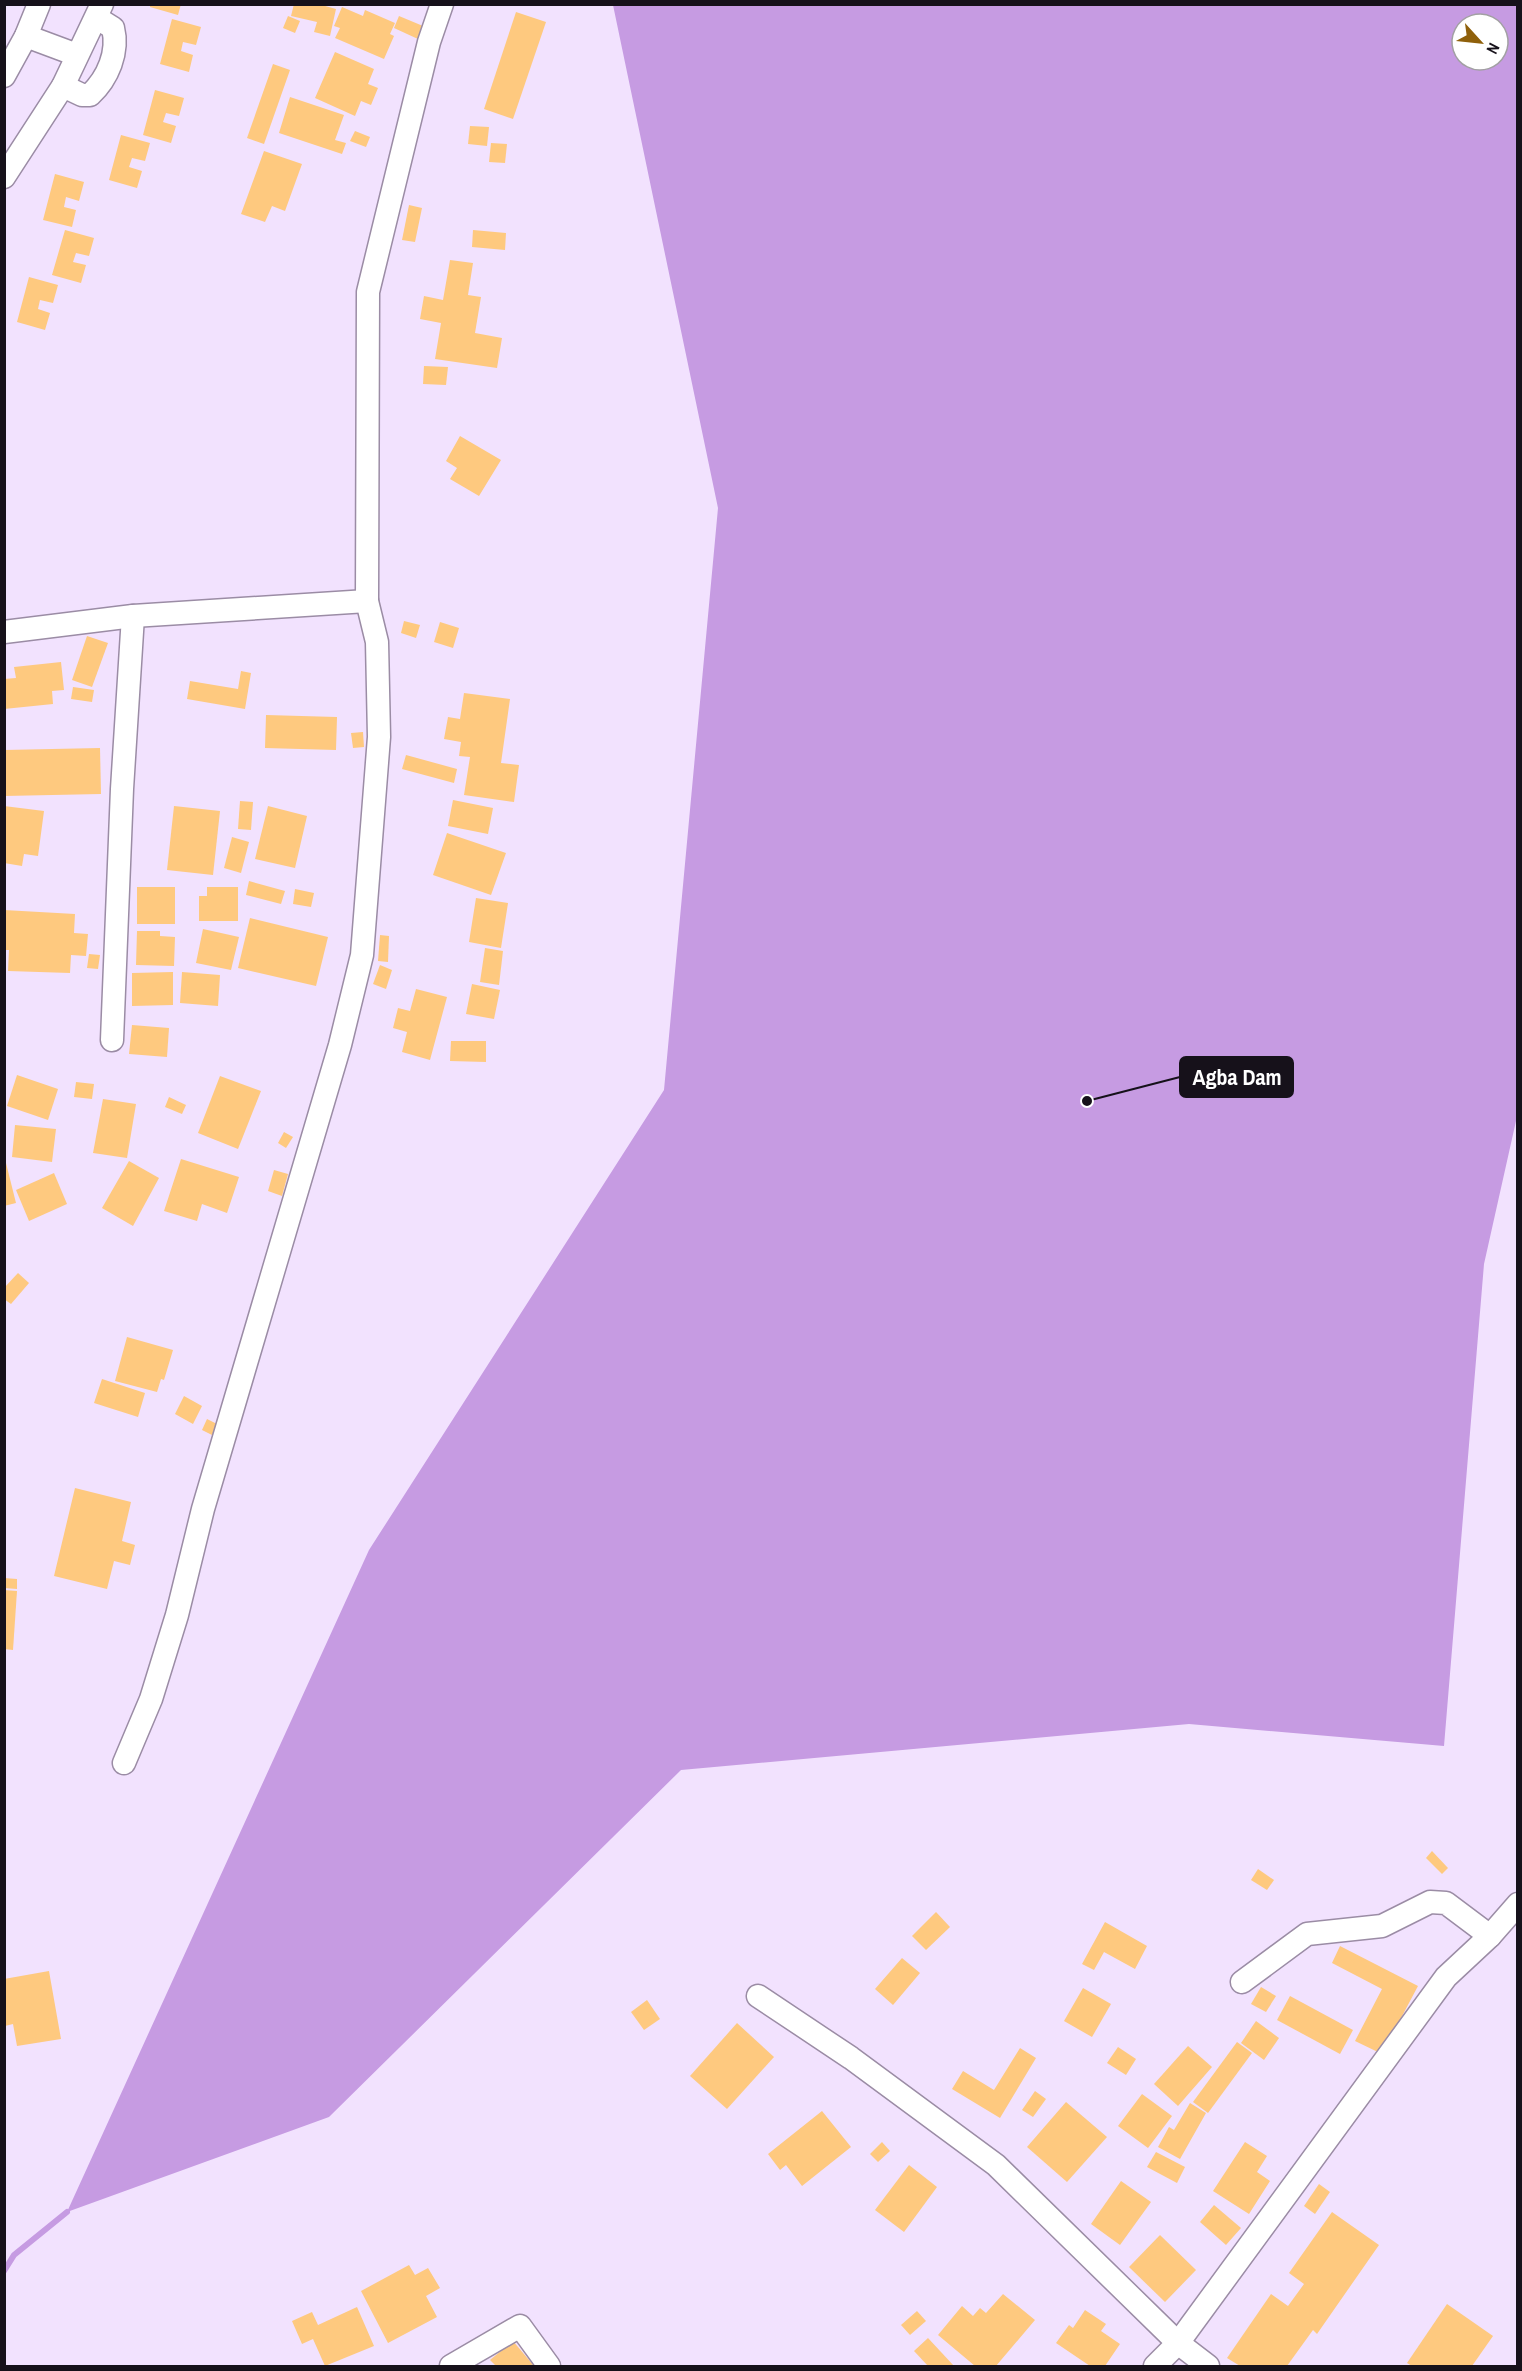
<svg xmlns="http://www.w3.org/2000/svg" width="1522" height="2371" viewBox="0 0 1522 2371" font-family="'Archivo Narrow',sans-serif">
<rect width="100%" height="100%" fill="#f2e2fe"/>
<path fill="#c69be2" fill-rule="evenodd" d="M613 5H1517L1518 1112 1484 1264 1444 1746 1189 1724 681 1770 329 2117 67 2212 369 1550 664 1090 718 508ZM1462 24H1498V60H1462Z"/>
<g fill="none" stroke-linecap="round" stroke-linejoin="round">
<polyline stroke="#c69be2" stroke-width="6" points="4,2271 14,2255 67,2212"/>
</g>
<g fill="#fec97f">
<polygon points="150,4 181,4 178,15 150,7"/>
<polygon points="294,4 318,4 336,9 330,36 314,32 317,22 291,16"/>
<polygon points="342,7 363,16 365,10 395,23 390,34 394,36 384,59 335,38 340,28 334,26"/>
<polygon points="516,12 546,22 513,119 484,109"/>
<polygon points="288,16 300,21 295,33 283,28"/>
<polygon points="399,16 423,26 418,39 394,28"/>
<polygon points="172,19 201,27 196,45 183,42 181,51 193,55 189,72 160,64"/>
<polygon points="335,52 374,69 368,84 378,88 371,105 361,101 355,116 315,98"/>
<polygon points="273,64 290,70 264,144 247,138"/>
<polygon points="155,90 184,98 179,116 166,113 163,122 176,126 171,143 143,135"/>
<polygon points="290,97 344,115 335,140 346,143 342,154 279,133"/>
<polygon points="470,126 489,127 487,146 468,144"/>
<polygon points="355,131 370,137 366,147 350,141"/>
<polygon points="121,135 150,143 145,161 132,158 129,167 142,171 137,188 109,180"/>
<polygon points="491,143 507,144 505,163 489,162"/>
<polygon points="264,151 302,164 285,211 272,206 265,222 241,214"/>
<polygon points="55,174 84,182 79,201 66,197 64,207 76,210 72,227 43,220"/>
<polygon points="409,205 422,208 415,242 402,240"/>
<polygon points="65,230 94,238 89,256 76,253 73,262 86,265 81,283 52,275"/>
<polygon points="473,230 506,233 505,250 472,247"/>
<polygon points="450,260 473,263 468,295 481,297 475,333 502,338 497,368 435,359 441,323 420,319 424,296 443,300"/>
<polygon points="29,277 58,285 53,303 40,300 38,309 50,313 45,330 17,322"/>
<polygon points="424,366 448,367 446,385 423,384"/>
<polygon points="460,436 501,460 479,496 450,479 457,468 446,461"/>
<polygon points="404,621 420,625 416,638 401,633"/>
<polygon points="440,622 459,628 453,648 434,642"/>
<polygon points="87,636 108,643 92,687 72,680"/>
<polygon points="61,662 64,690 52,691 53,704 4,709 4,679 16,678 14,667"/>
<polygon points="241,671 251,673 245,709 187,699 190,681 238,689"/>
<polygon points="73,687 94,690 92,702 71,699"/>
<polygon points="464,693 510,699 501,763 519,765 514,802 464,795 470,757 459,756 461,742 444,739 448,717 460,719"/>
<polygon points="266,715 337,717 336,750 265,748"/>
<polygon points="363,732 364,747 353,748 351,733"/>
<polygon points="100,748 101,794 4,796 4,750"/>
<polygon points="406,755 457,769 454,783 402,769"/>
<polygon points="453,800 493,808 488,834 448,826"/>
<polygon points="240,801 253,802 251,830 238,829"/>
<polygon points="4,806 44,811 38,856 24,854 22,866 4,863"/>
<polygon points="174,806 220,811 213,875 167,870"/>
<polygon points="268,806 307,816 295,868 255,859"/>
<polygon points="447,833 506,853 491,895 433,875"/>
<polygon points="232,837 249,842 241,873 224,868"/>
<polygon points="249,881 285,891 281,904 246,895"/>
<rect x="137" y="887" width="38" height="37"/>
<polygon points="207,887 238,887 238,921 199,921 199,896 207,896"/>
<polygon points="295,889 314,893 311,907 293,904"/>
<polygon points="476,898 508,903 501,948 469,942"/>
<polygon points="4,910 75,914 74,933 88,934 86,956 71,955 70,973 8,971 9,950 4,950"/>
<polygon points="250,918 328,937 316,986 238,968"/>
<polygon points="203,929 239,937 231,970 196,963"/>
<polygon points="137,931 160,931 160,936 175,937 174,966 136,965"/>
<polygon points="380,935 389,936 388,962 378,961"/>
<polygon points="485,948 503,951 499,985 480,982"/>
<polygon points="89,954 100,955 98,969 87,968"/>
<polygon points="380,965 392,970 386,989 373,984"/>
<polygon points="173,972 173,1005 132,1006 132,973"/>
<polygon points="182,972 220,975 218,1006 180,1003"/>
<polygon points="472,984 500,990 494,1019 466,1014"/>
<polygon points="416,989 447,997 430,1060 402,1052 407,1032 393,1028 398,1008 410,1011"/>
<polygon points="132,1025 169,1028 167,1057 129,1054"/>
<polygon points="451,1041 486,1041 486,1062 450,1061"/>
<polygon points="17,1075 58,1089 48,1120 7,1106"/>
<polygon points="220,1076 261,1091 238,1149 198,1133"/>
<polygon points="76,1082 94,1084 92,1099 74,1097"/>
<polygon points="169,1097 186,1105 182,1114 165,1107"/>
<polygon points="103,1099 136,1104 127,1158 93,1153"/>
<polygon points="15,1125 56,1129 52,1162 12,1157"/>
<polygon points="284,1132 293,1137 286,1148 278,1143"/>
<polygon points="5,1159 16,1203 4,1206 4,1160"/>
<polygon points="181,1159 239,1177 227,1213 202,1204 197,1221 164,1211"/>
<polygon points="129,1161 159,1178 133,1226 102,1208"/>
<polygon points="274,1170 288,1174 282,1196 268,1191"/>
<polygon points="54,1173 67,1204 29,1221 16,1190"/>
<polygon points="18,1273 29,1283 11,1304 4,1299 4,1288"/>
<polygon points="127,1337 173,1350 164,1380 161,1379 157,1392 115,1381"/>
<polygon points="102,1379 145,1393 138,1417 94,1403"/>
<polygon points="184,1396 202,1406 193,1424 175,1414"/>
<polygon points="207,1419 217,1424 212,1435 202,1430"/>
<polygon points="75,1488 131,1502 122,1541 135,1545 130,1565 114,1561 107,1589 54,1576"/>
<polygon points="4,1578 17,1579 17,1589 4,1588"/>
<polygon points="4,1590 17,1591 13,1650 4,1649"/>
<polygon points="1432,1851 1448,1868 1442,1874 1426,1858"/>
<polygon points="1258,1869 1274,1880 1267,1890 1251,1880"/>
<polygon points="936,1912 950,1927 926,1950 912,1936"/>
<polygon points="1105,1922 1147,1946 1135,1969 1104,1952 1094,1970 1082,1964"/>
<polygon points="1340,1946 1418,1986 1382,2054 1355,2041 1382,1989 1332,1963"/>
<polygon points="902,1958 920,1973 893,2005 875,1989"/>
<polygon points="49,1971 61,2039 17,2046 13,2024 5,2026 4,1979"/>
<polygon points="1261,1987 1276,1996 1266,2012 1251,2004"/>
<polygon points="1083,1988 1111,2004 1092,2037 1064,2021"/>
<polygon points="1290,1996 1353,2030 1340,2054 1277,2020"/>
<polygon points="647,2000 660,2019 644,2030 631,2012"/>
<polygon points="1256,2021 1279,2038 1264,2060 1241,2043"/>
<polygon points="737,2023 774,2057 727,2109 690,2076"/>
<polygon points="1237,2042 1252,2053 1208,2113 1193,2102"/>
<polygon points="1188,2046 1212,2067 1178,2106 1154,2084"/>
<polygon points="1118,2047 1136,2059 1126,2075 1107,2063"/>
<polygon points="1020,2048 1036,2058 1000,2118 952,2089 963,2071 994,2090"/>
<polygon points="1035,2091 1046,2099 1033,2117 1022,2110"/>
<polygon points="1142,2094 1172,2116 1148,2148 1118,2126"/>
<polygon points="1066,2102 1107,2137 1067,2182 1027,2147"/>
<polygon points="1190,2103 1206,2113 1180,2159 1158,2147 1169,2127 1174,2130"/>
<polygon points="822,2111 851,2147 802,2186 786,2165 780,2170 768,2154"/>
<polygon points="882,2142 890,2151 878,2162 870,2154"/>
<polygon points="1245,2142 1267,2156 1257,2172 1270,2181 1249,2214 1213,2191"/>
<polygon points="1156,2152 1185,2167 1177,2183 1147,2167"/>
<polygon points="909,2165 937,2187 904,2232 875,2210"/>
<polygon points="1121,2181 1151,2202 1120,2245 1091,2224"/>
<polygon points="1319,2184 1330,2192 1315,2214 1304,2206"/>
<polygon points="1214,2205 1241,2228 1226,2245 1200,2222"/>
<polygon points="1332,2212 1379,2245 1317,2334 1313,2330 1287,2366 1240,2366 1227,2358 1271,2294 1288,2306 1304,2284 1289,2273"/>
<polygon points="1160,2235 1196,2270 1165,2302 1129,2267"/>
<polygon points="409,2265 415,2275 428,2268 440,2288 426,2296 437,2317 388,2343 361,2291"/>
<polygon points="1003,2294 1035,2320 996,2366 975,2366 938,2335 962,2306 973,2316 980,2308 986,2313"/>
<polygon points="1447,2304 1493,2336 1472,2366 1412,2366 1407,2363"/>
<polygon points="357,2307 374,2346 325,2366 313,2339 302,2344 292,2321 312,2312 318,2325"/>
<polygon points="1085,2310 1106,2324 1101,2331 1120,2344 1105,2366 1090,2366 1056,2343 1069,2325 1073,2328"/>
<polygon points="917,2311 926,2321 910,2335 901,2325"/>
<polygon points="928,2338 954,2366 928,2366 914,2351"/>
<polygon points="513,2341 534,2366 496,2366 490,2360"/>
</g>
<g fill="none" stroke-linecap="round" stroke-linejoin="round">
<defs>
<g id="minor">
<polyline points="26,36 77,55"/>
<polyline points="4,76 26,36 39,4"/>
<path d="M63 86 82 95H90C108 78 119 52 113 28L97 18"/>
<polyline points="4,177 63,86 102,4"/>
<polyline points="4,632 133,616 367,601"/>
<polyline points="112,1040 122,789 133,616"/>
<polyline points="124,1763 151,1699 177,1615 203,1509 340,1045 362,955 379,737 377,642 367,601 368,292 429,42 442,4"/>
<polyline points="1242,1982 1307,1934 1382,1926 1430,1902 1446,1903 1490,1936"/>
<polyline points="758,1996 851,2058 996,2165 1178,2343 1208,2366"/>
<polyline points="451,2366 520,2326 549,2366"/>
<polyline points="1155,2366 1178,2343 1446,1977 1490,1936 1518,1904"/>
</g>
</defs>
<use href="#minor" stroke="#9b8ca5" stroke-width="25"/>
<use href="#minor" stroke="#fff" stroke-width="22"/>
</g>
<path fill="none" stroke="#16111a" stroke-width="2" d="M1087 1101L1180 1077"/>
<circle fill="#16111a" stroke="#fff" stroke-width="2" cx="1087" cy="1101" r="6"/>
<rect fill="#16111a" stroke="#16111a" stroke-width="2" x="1180" y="1057" width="113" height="40" rx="6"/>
<g font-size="22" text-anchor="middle" font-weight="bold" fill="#fff">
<text x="1237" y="1085">Agba Dam</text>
</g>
<rect width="1522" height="2371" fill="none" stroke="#16111a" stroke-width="12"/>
<g transform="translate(1480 42) rotate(117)"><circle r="28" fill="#ffffff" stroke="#a2a0a3" stroke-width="1.5"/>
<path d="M0-4.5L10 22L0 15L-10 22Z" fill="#8f600b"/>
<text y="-9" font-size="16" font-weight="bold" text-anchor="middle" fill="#16111a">N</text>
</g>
</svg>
